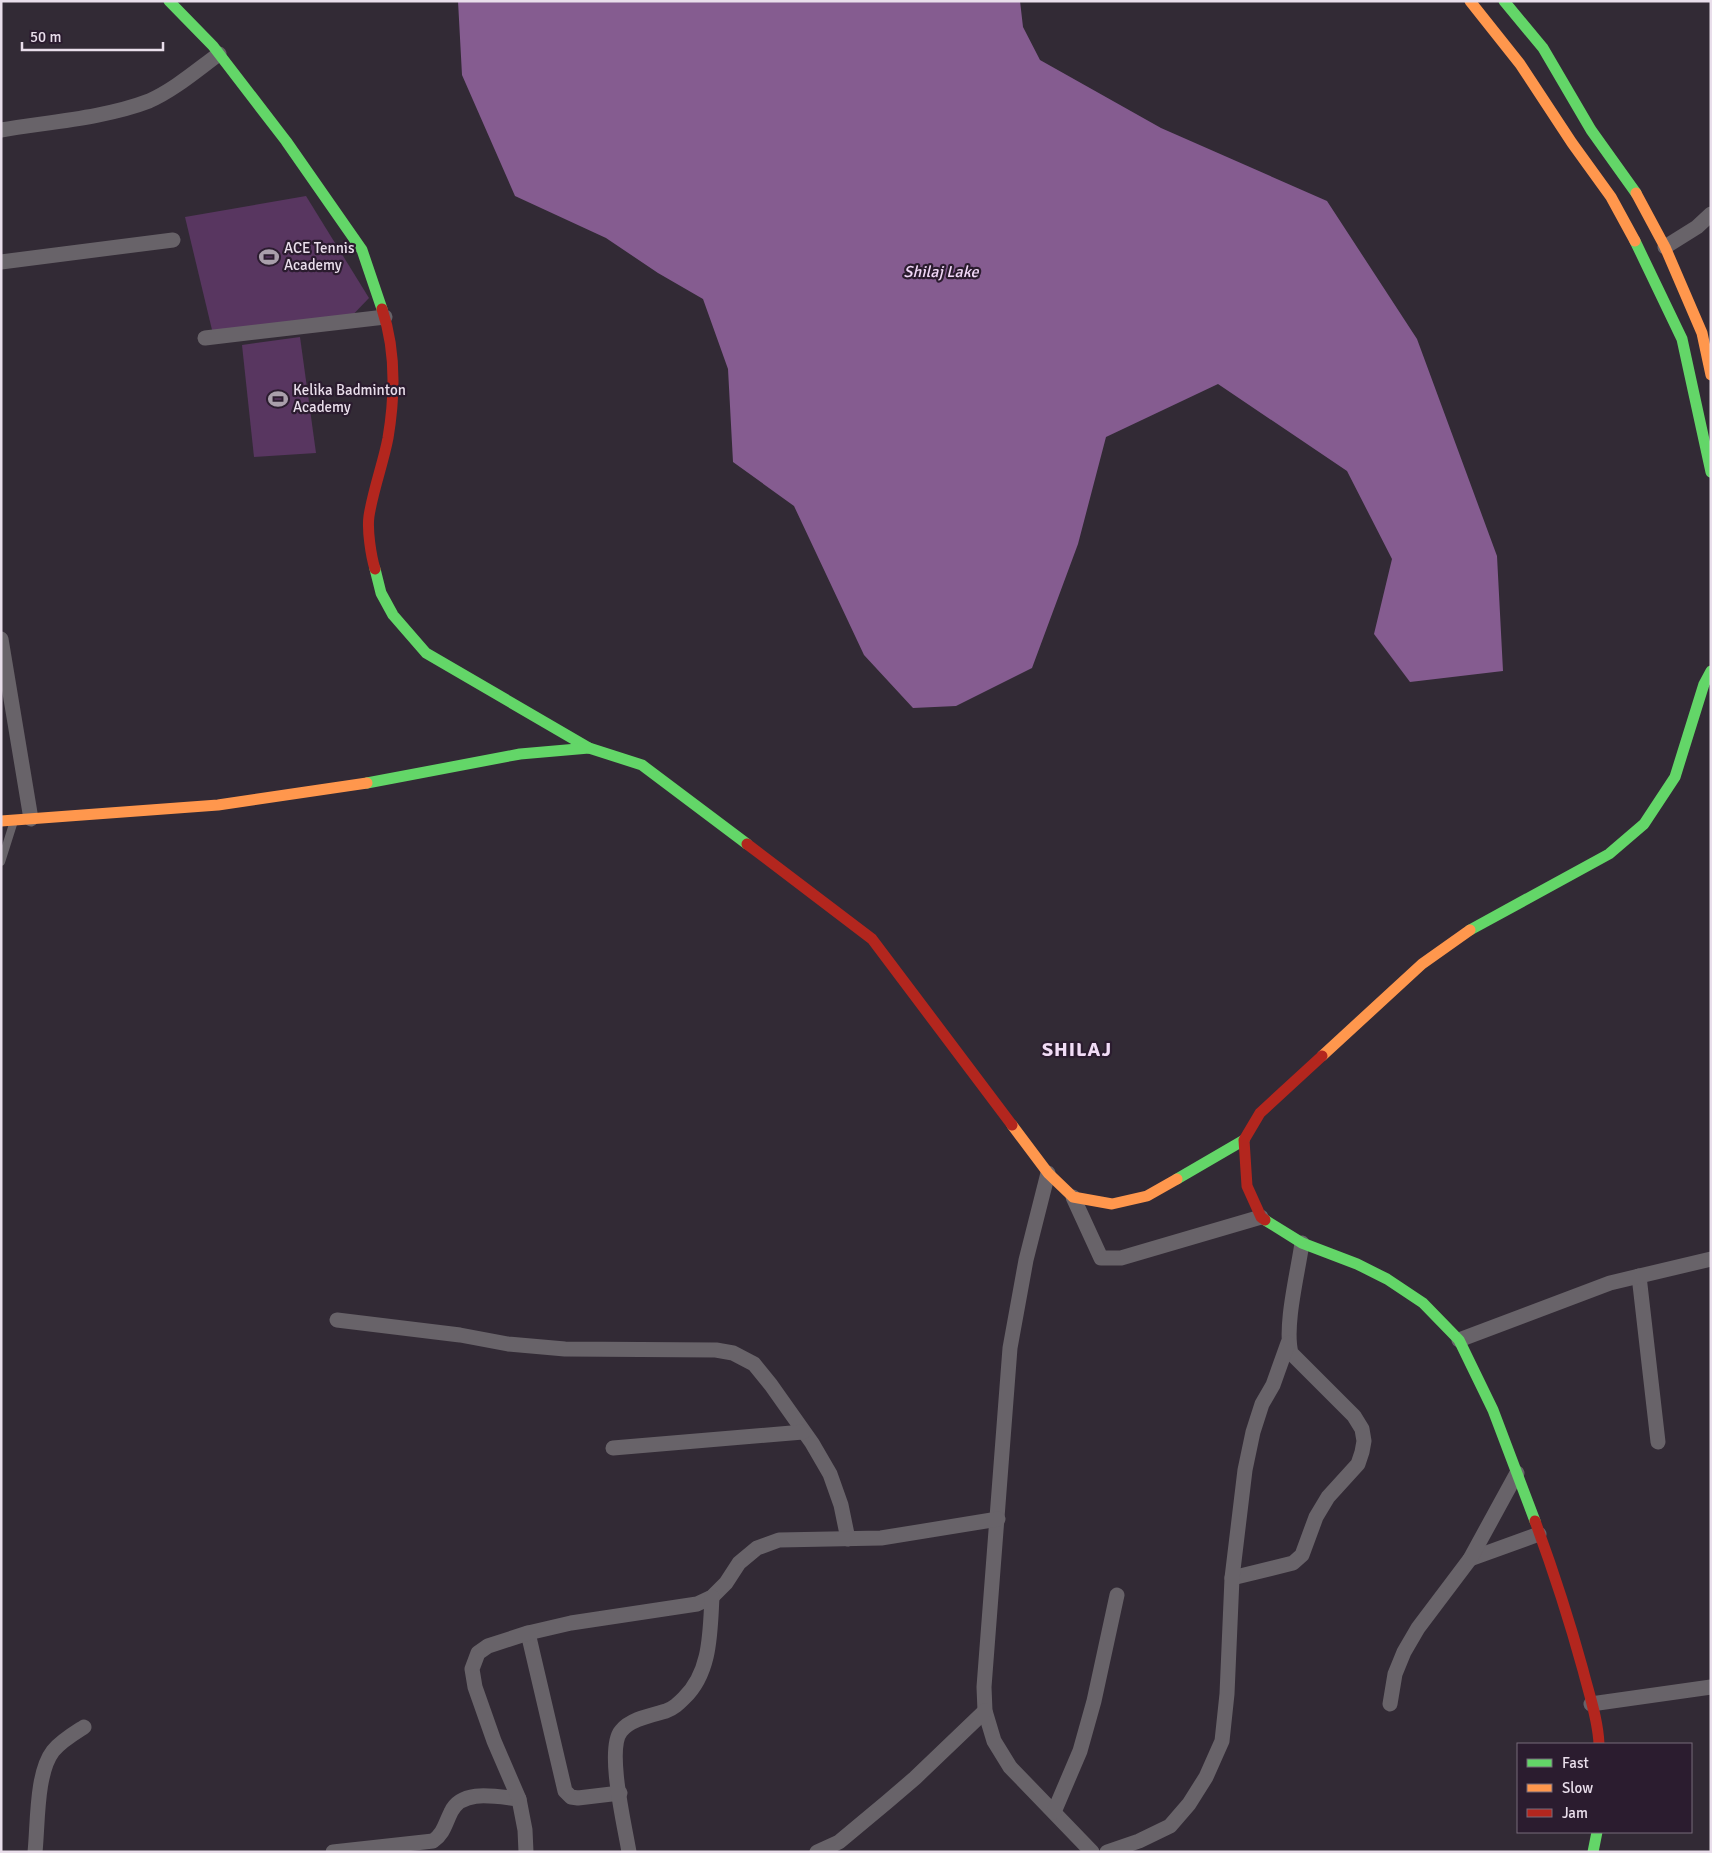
<svg xmlns="http://www.w3.org/2000/svg" width="1712" height="1853" viewBox="0 0 1712 1853" font-family="Signika,sans-serif">
<rect width="100%" height="100%" fill="#322a35"/>
<g fill="#583660">
<polygon points="306,196 369,298 345,323 213,334 185,217"/>
<polygon points="300,337 316,453 254,457 242,345"/>
</g>
<polygon fill="#855c90" points="458,1 1020,1 1023,27 1040,60 1161,128 1327,201 1417,339 1497,556 1503,671 1410,682 1374,634 1392,559 1347,471 1218,384 1106,437 1078,544 1032,668 956,706 913,708 864,655 794,506 733,462 728,369 703,299 658,273 606,238 515,196 462,75"/>
<g fill="none" stroke-linecap="round" stroke-linejoin="round">
<polyline stroke="#686369" stroke-width="8" points="1,862 14,821"/>
<g stroke="#686369" stroke-width="15">
<path d="M1 130C48 122 105 118 149 101 174 90 197 70 219 54"/>
<polyline points="1665,247 1697,227 1711,214"/>
<polyline points="1,262 173,240"/>
<polyline points="205,338 385,317"/>
<polyline points="1,639 31,819"/>
<polyline points="1048,1173 1026,1260 1010,1348 984,1687 985,1711 994,1741 1010,1767 1092,1852"/>
<polyline points="1073,1197 1101,1258 1121,1258 1261,1217"/>
<polyline points="1639,1276 1658,1442"/>
<polyline points="337,1320 460,1335 508,1344 565,1349 716,1350 733,1353 754,1364 771,1385 812,1443 830,1474 841,1505 848,1539"/>
<polyline points="1459,1340 1610,1283 1711,1259"/>
<polyline points="613,1448 803,1432"/>
<polyline points="1470,1559 1539,1534"/>
<path d="M1232 1578 1293 1563 1302 1555 1316 1517 1328 1497 1358 1464 1362 1452 1364 1441 1362 1429 1354 1416 1291 1353C1284 1326 1298 1272 1302 1243"/>
<polyline points="528,1633 565,1791 571,1797 578,1798 620,1793"/>
<polyline points="1390,1704 1395,1674 1404,1652 1418,1628 1470,1559 1517,1473"/>
<polyline points="1591,1704 1711,1687"/>
<polyline points="1054,1812 1080,1751 1094,1701 1117,1595"/>
<path d="M35 1852C38 1824 36 1773 53 1751 61 1741 73 1734 84 1727"/>
<path d="M333 1852 433 1841C444 1833 445 1824 451 1812 462 1788 498 1797 519 1799"/>
<polyline points="526,1852 525,1830 519,1799 494,1741 475,1687 472,1669 478,1653 488,1646 528,1633 571,1623 697,1604 712,1597 726,1583 739,1563 757,1548 779,1540 881,1538 998,1519"/>
<path d="M629 1852C625 1827 606 1749 621 1731 630 1719 652 1715 666 1711 674 1708 678 1704 684 1698 711 1672 710 1632 712 1597"/>
<polyline points="817,1852 839,1842 887,1802 915,1778 985,1711"/>
<polyline points="1107,1852 1139,1841 1170,1826 1189,1804 1206,1777 1222,1741 1227,1694 1232,1578 1245,1470 1253,1432 1262,1404 1273,1385 1288,1343"/>
</g>
<g stroke="#63d668" stroke-width="11">
<polyline points="169,1 213,46 286,141 362,250 382,309"/>
<polyline points="1504,1 1543,48 1591,130 1636,193"/>
<polyline points="1635,241 1682,339 1711,472"/>
<polyline points="375,569 381,593 393,615 426,653 589,748"/>
<polyline points="367,783 520,754 589,748 642,765 747,844"/>
<polyline points="1470,930 1609,854 1644,824 1675,777 1704,684 1711,671"/>
<polyline points="1177,1179 1244,1140"/>
<polyline points="1265,1220 1302,1243 1357,1264 1387,1279 1423,1303 1459,1340 1493,1410 1535,1521"/>
<polyline points="1593,1852 1597,1832"/>
</g>
<g stroke="#ff974d" stroke-width="11">
<polyline points="1470,1 1520,64 1572,143 1611,197 1635,241"/>
<polyline points="1636,193 1665,247 1702,333 1711,375"/>
<polyline points="1,821 218,805 367,783"/>
<polyline points="1322,1056 1422,964 1470,930"/>
<polyline points="1012,1125 1048,1173 1073,1197 1112,1204 1147,1196 1177,1179"/>
</g>
<g stroke="#b3261e" stroke-width="11">
<path d="M375 569C371 556 367 530 369 516 373 490 383 464 388 438 395 396 396 350 382 309"/>
<polyline points="747,844 872,939 1012,1125"/>
<polyline points="1265,1220 1261,1217 1247,1186 1244,1140 1260,1113 1322,1056"/>
<path d="M1535 1521C1553 1570 1569 1619 1583 1670 1589 1694 1598 1719 1599 1744"/>
</g>
</g>
<defs>
<symbol id="stadium-bare" viewBox="-9 -9 18 18"><path d="M0-5a6.5 5 0 1 0 0 10a6.5 5 0 1 0 0-10ZM-3.5-1.8h7v3.6h-7Z" fill="#a99fab" stroke="#2b1c2f" stroke-width="2.5" paint-order="stroke"/></symbol>
</defs>
<g fill-rule="evenodd">
<use href="#stadium-bare" x="255" y="243" width="28" height="28"/>
<use href="#stadium-bare" x="264" y="385" width="28" height="28"/>
</g>
<g text-anchor="middle" dominant-baseline="central" stroke-width="4.5" stroke-linejoin="round" paint-order="stroke">
<g font-size="15" fill="#e9deeb" stroke="#2b1c2f" text-anchor="start">
<text x="284" y="248">ACE Tennis<tspan x="284" dy="17">Academy</tspan></text>
<text x="293" y="390">Kelika Badminton<tspan x="293" dy="17">Academy</tspan></text>
</g>
<g font-size="16" font-style="italic" fill="#f2d8f8" stroke="#2b1c2f">
<text x="941" y="272">Shilaj Lake</text>
</g>
<g font-size="20" font-weight="bold" letter-spacing="1" fill="#f1dcf6" stroke="#2b1c2f">
<text x="1077" y="1049">SHILAJ</text>
</g>
</g>
<rect width="1712" height="1853" fill="none" stroke="#e9deeb" stroke-width="5"/>
<rect x="1517" y="1743" width="175" height="90" fill="#2b1c2f" stroke="#776a7a"/>
<rect x="1527" y="1759" width="25" height="8" fill="#63d668" stroke="#776a7a"/>
<text x="1562" y="1768" font-size="15" fill="#e9deeb">Fast</text>
<rect x="1527" y="1784" width="25" height="8" fill="#ff974d" stroke="#776a7a"/>
<text x="1562" y="1793" font-size="15" fill="#e9deeb">Slow</text>
<rect x="1527" y="1809" width="25" height="8" fill="#b3261e" stroke="#776a7a"/>
<text x="1562" y="1818" font-size="15" fill="#e9deeb">Jam</text>
<path d="M22 42v8h141v-8" fill="none" stroke="#e9deeb" stroke-width="2.5"/>
<text x="30" y="42" font-size="15" fill="#e9deeb" stroke="#2b1c2f" stroke-width="4" paint-order="stroke">50 m</text>
</svg>
